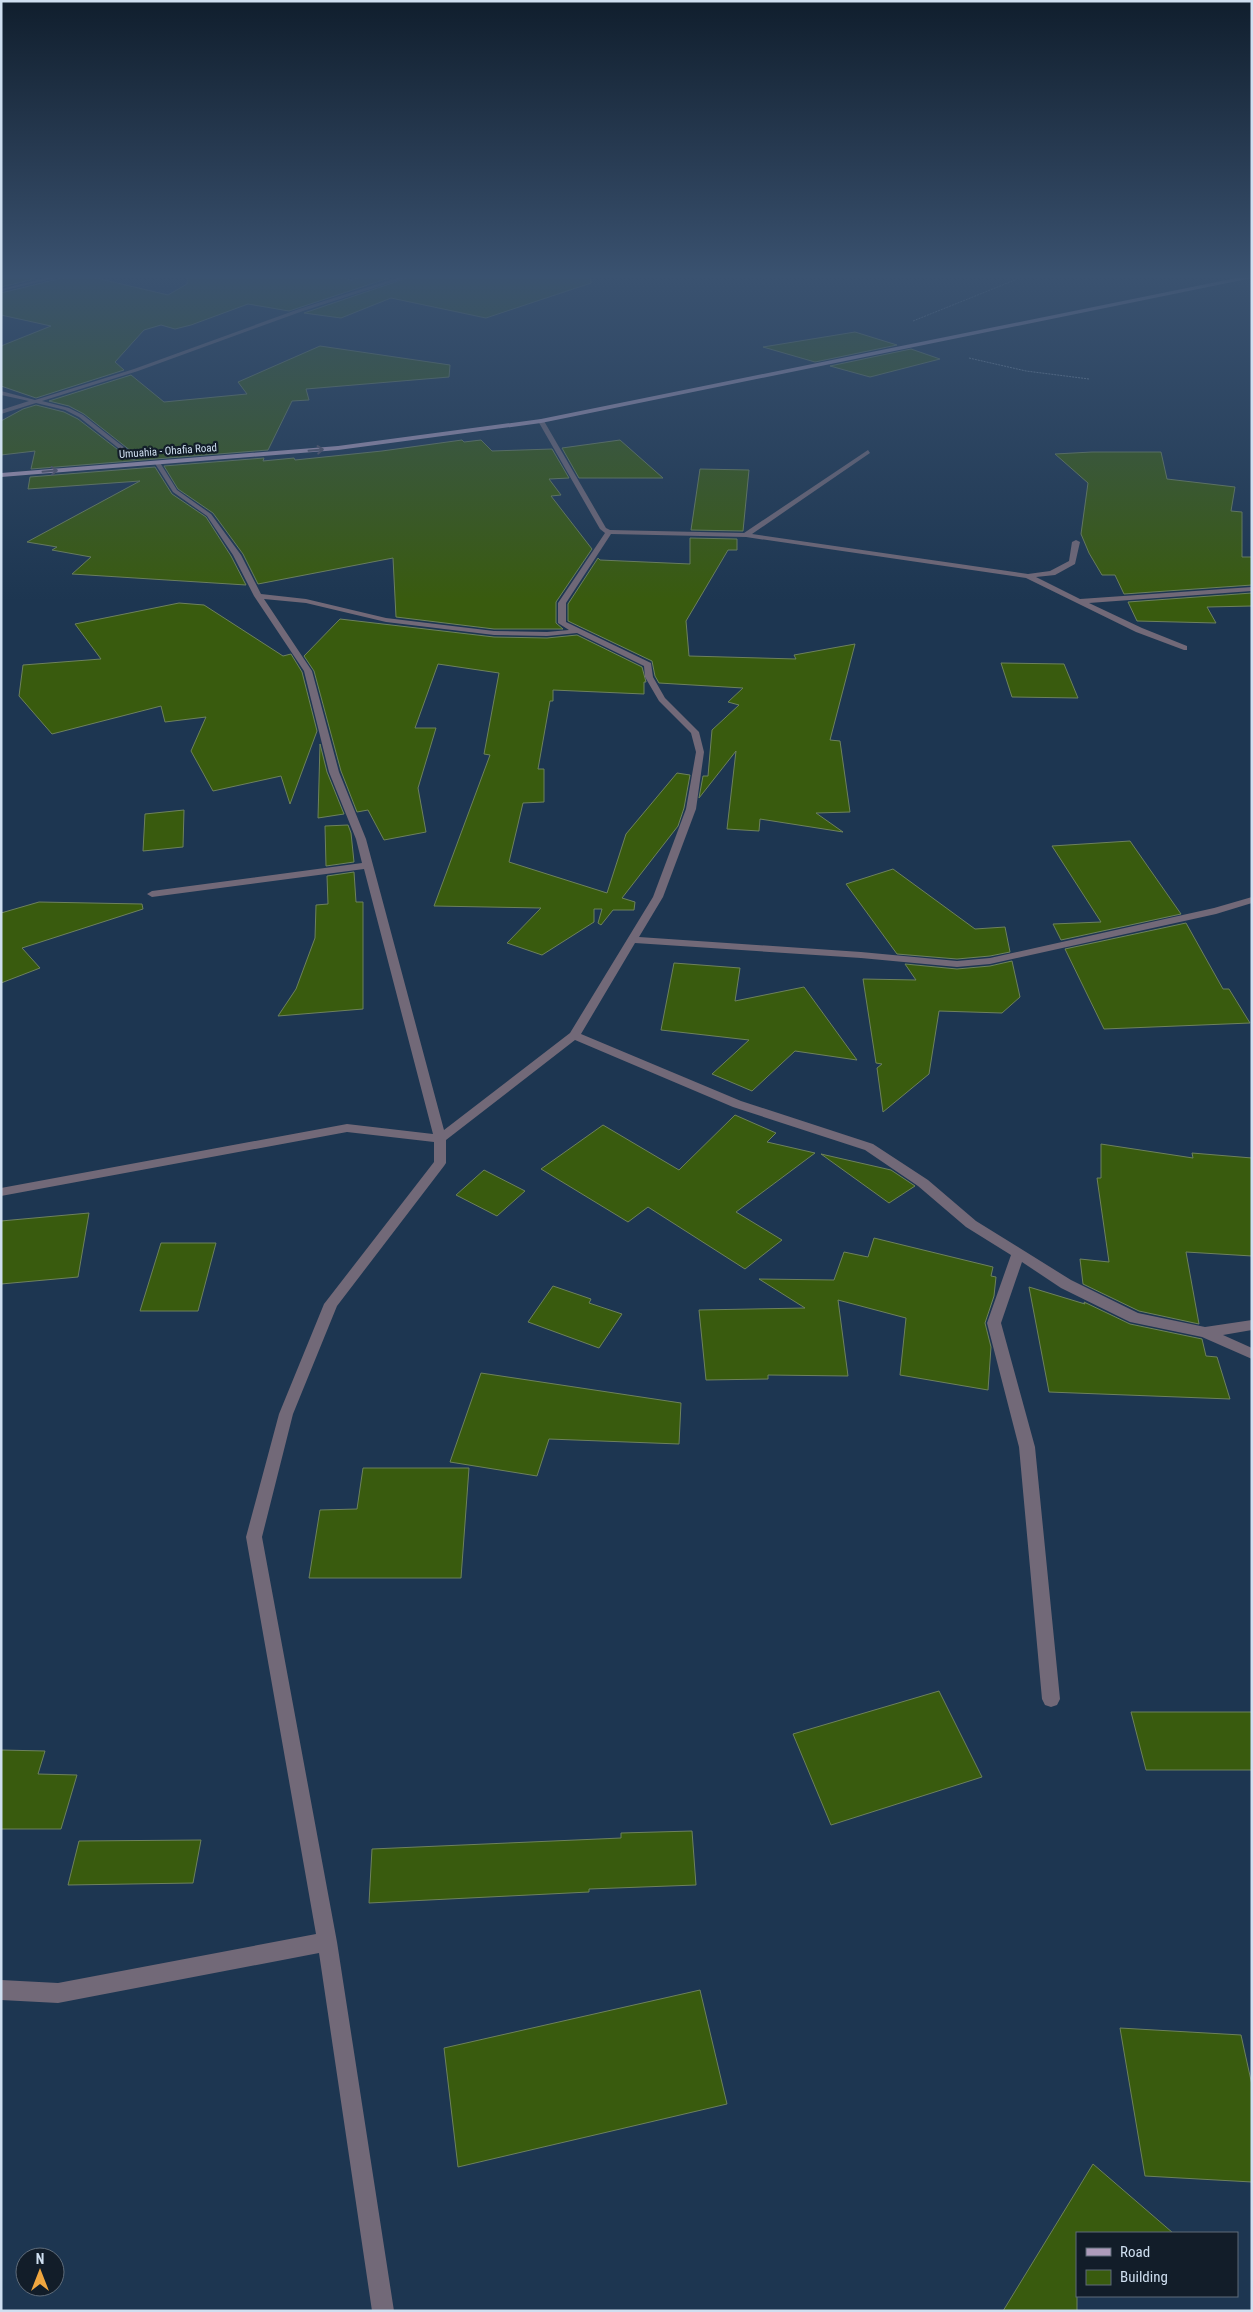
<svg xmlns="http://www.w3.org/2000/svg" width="1253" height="2312" viewBox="0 0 1253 2312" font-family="'Roboto Condensed',sans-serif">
<rect width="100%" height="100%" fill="#1d3651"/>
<g fill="#395b0e" stroke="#6d815d">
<polygon points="1,277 30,277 34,279 1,287"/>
<polygon points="66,277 92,277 168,295 187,284 188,277 339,277 352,280 359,277 392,277 289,311 248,304 191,325 175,329 161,325 144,330 115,362 124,370 36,398 1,386 1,346 51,326 1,315 1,293"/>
<polygon points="410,277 590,277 591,283 486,318 391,298 341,318 304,313"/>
<polygon points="855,332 897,345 815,362 763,347"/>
<polygon points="320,346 450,365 449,377 306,389 309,400 292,401 268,450 31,469 35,451 1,455 1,421 23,409 36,405 64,412 78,419 130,459 135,460 136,455 84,414 69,406 49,401 131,375 164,402 247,394 238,382"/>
<polygon points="911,349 940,359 870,377 830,366"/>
<polygon points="462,440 464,442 481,440 492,451 552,449 569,478 549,479 561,495 551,496 592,549 556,602 556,623 563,629 494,629 396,617 393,558 258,584 243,554 213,513 178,489 164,466 264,458 263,461 294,458 295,460 382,451"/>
<polygon points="620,440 663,478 579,478 562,448"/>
<polygon points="1092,452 1161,452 1167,479 1235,487 1231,511 1242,512 1242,557 1252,557 1252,585 1124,594 1115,575 1102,575 1089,553 1081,534 1088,483 1055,454"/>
<polygon points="155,467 172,494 206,517 231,556 246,585 72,574 91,557 52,550 57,547 27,542 140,481 28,489 30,477"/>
<polygon points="700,469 749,470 743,531 691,530"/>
<polygon points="690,538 737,539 737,550 728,550 686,621 689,656 796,659 794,655 855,644 830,740 840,741 850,812 816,813 843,832 760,819 759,831 727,829 736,751 699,798 703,776 708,776 712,730 739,705 728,702 743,688 659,683 655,676 652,661 568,621 568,604 598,558 600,560 690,564"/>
<polygon points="1252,593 1252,606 1207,607 1216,623 1137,621 1128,602"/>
<polygon points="179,603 204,605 283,656 291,654 302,672 317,731 290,804 281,776 213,791 191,751 206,717 165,722 161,706 52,734 19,696 23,665 101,659 75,624"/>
<polygon points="340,619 494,637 547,638 577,635 642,667 646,682 644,682 644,694 553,690 553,701 550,701 538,769 544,769 544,802 523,803 509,862 607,893 626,834 677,773 690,775 684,808 678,826 622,898 635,902 634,910 613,910 601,925 598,923 602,909 594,909 594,922 542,955 507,943 541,908 434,906 490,755 484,754 499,673 438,664 415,728 436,728 418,788 426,832 384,840 368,810 357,812 341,771 314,671 304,656"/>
<polygon points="1001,663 1064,664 1078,698 1012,697"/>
<polygon points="320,744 327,772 344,814 318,818"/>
<polygon points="184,810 183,847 143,851 145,814"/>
<polygon points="348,825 351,833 354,862 326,866 325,826"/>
<polygon points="1130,841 1181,914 1061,940 1053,924 1101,922 1052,846"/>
<polygon points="893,869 975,929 1005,927 1010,952 990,956 957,959 897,954 846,884"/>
<polygon points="354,872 356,902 363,902 363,1009 278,1016 296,989 315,938 316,905 328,904 327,876"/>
<polygon points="39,902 142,904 143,909 22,948 40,968 1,983 1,913"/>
<polygon points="1186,923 1223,989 1229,989 1250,1023 1104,1029 1065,949"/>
<polygon points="1012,961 1020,997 1002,1013 939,1011 929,1074 883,1112 877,1068 882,1064 876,1063 863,979 916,980 905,964 957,969 990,966"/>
<polygon points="674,963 740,968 735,1001 804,987 857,1060 795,1051 752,1091 712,1074 749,1040 661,1030"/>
<polygon points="735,1115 776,1133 767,1142 815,1153 736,1212 782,1240 745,1269 648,1207 628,1222 541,1169 603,1125 679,1170"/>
<polygon points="1101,1144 1193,1158 1192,1153 1252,1158 1252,1256 1186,1252 1199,1324 1139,1311 1083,1284 1080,1259 1109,1262 1097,1178 1101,1178"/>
<polygon points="821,1154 891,1170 915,1186 889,1203"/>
<polygon points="484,1170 525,1191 497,1216 456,1195"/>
<polygon points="89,1213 78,1277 1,1284 1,1221"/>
<polygon points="874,1238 993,1267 991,1276 996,1277 994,1296 985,1323 991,1347 988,1390 900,1375 906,1318 838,1300 848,1376 768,1375 768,1379 706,1380 699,1310 805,1308 759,1279 834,1280 844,1252 868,1257"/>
<polygon points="161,1243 216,1243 198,1311 140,1311"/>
<polygon points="553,1286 591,1299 589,1303 622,1314 599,1348 528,1322"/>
<polygon points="1029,1287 1085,1304 1084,1302 1130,1324 1202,1339 1206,1356 1217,1357 1230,1399 1049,1392"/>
<polygon points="481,1373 681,1403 679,1444 549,1439 537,1476 450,1462"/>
<polygon points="363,1468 469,1468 461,1578 309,1578 320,1510 357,1509"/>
<polygon points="939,1691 982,1777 831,1825 793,1734"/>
<polygon points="1131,1712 1252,1712 1252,1770 1146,1770"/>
<polygon points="1,1750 45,1751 38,1774 77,1775 61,1829 1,1829"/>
<polygon points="692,1831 696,1885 589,1889 589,1892 369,1903 372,1849 621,1838 621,1833"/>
<polygon points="201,1840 193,1883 68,1885 79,1841"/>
<polygon points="700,1990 727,2104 458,2167 444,2048"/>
<polygon points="1120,2028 1241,2035 1252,2085 1252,2182 1145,2176"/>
<polygon points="1093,2164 1173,2233 1077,2233 1077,2311 1003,2311"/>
</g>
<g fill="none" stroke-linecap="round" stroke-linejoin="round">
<g stroke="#7e92a8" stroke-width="1" stroke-dasharray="2 1" stroke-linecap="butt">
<polyline points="913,321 1015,280"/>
<polyline points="969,358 1026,371 1089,379"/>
</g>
<g fill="#726978" fill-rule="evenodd">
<polygon points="50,277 60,277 1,291 1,289"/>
<polygon points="400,277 408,277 303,311 138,371 42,401 69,408 83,415 135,456 135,458 131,458 79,417 65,410 36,403 1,414 1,410 29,401 1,395 1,391 35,400 134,369 299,309"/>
<path d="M541 419 544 421 606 528 610 530 744 533 868 450 870 453 752 534 1028 574 1050 571 1069 561 1072 542 1076 540 1080 542 1075 564 1055 575 1036 577 1080 599 1252 587V591L1089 603 1142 628 1187 646V650H1184L1136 632 1026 578 746 537 611 534 566 603V622L651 663 653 677 665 698 699 732 704 752 696 809 663 897 639 937 861 952 957 961 990 958 1214 908 1252 897V903L1216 914 990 964 957 967 861 958 635 943 581 1034 741 1101 873 1144 928 1180 976 1221 1071 1280 1138 1313 1205 1327 1252 1320V1330L1223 1335 1252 1348V1359L1202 1337 1130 1322 1061 1288 1022 1262 1001 1323 1035 1447 1060 1699 1057 1705 1051 1707 1045 1705 1042 1699 1019 1447 987 1323 1011 1255 966 1227 918 1186 865 1150 733 1107 575 1040 446 1140V1163L444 1166 337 1306 293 1414 262 1537 337 1942 394 2311H372L319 1953 58 2003 1 2000V1980L58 1983 316 1934 246 1537 279 1414 324 1304 434 1162V1142L347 1132 1 1196V1188L347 1124 433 1134 364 869 152 897 147 894 152 891 362 863 356 839 329 772 304 671 254 596 233 555 207 516 173 492 154 462 159 461 177 490 211 514 241 555 261 594 306 599 386 618 494 631 547 632 569 630 558 623V603L605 533 600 529 538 421ZM264 599 306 603 386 622 494 635 547 636 577 633 644 666 645 677 659 701 691 733 696 752 686 809 653 897 570 1033 444 1130 366 839 339 772 312 671Z"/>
</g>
<polygon fill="#ae9cbb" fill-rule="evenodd" points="1241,277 1252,278 541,423 338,450 1,477 1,473 338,446 541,419"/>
</g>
<defs><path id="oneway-shaft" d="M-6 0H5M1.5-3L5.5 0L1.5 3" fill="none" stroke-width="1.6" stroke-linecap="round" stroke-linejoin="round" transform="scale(1.25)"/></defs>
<g stroke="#58566b">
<use href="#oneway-shaft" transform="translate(316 450) rotate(-5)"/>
<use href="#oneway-shaft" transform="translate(50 471) rotate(-5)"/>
</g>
<linearGradient id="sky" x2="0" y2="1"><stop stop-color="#101e2d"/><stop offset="0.46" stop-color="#3a5270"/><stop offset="1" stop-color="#3a5270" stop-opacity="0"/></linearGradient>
<rect width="1253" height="601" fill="url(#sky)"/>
<g text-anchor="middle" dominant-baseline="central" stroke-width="4.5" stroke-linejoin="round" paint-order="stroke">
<g font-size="11" fill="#cfdff0" stroke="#121d29">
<text transform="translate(168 451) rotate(-4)">Umuahia - Ohafia Road</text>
</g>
</g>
<rect width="1253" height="2312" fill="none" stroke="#cfdff0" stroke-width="5"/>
<rect x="1076" y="2232" width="162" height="65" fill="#121d29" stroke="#5e6b79"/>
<rect x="1086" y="2248" width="25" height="8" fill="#ae9cbb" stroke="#5e6b79"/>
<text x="1120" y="2257" font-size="15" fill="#cfdff0">Road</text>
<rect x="1086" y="2270" width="25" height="15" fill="#395b0e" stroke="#5e6b79"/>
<text x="1120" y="2282" font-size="15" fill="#cfdff0">Building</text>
<g transform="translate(40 2272)"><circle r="24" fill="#121d29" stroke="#5e6b79"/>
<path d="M0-4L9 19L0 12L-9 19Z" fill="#f0a63f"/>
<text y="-8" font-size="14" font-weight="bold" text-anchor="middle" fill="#cfdff0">N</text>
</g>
</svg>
